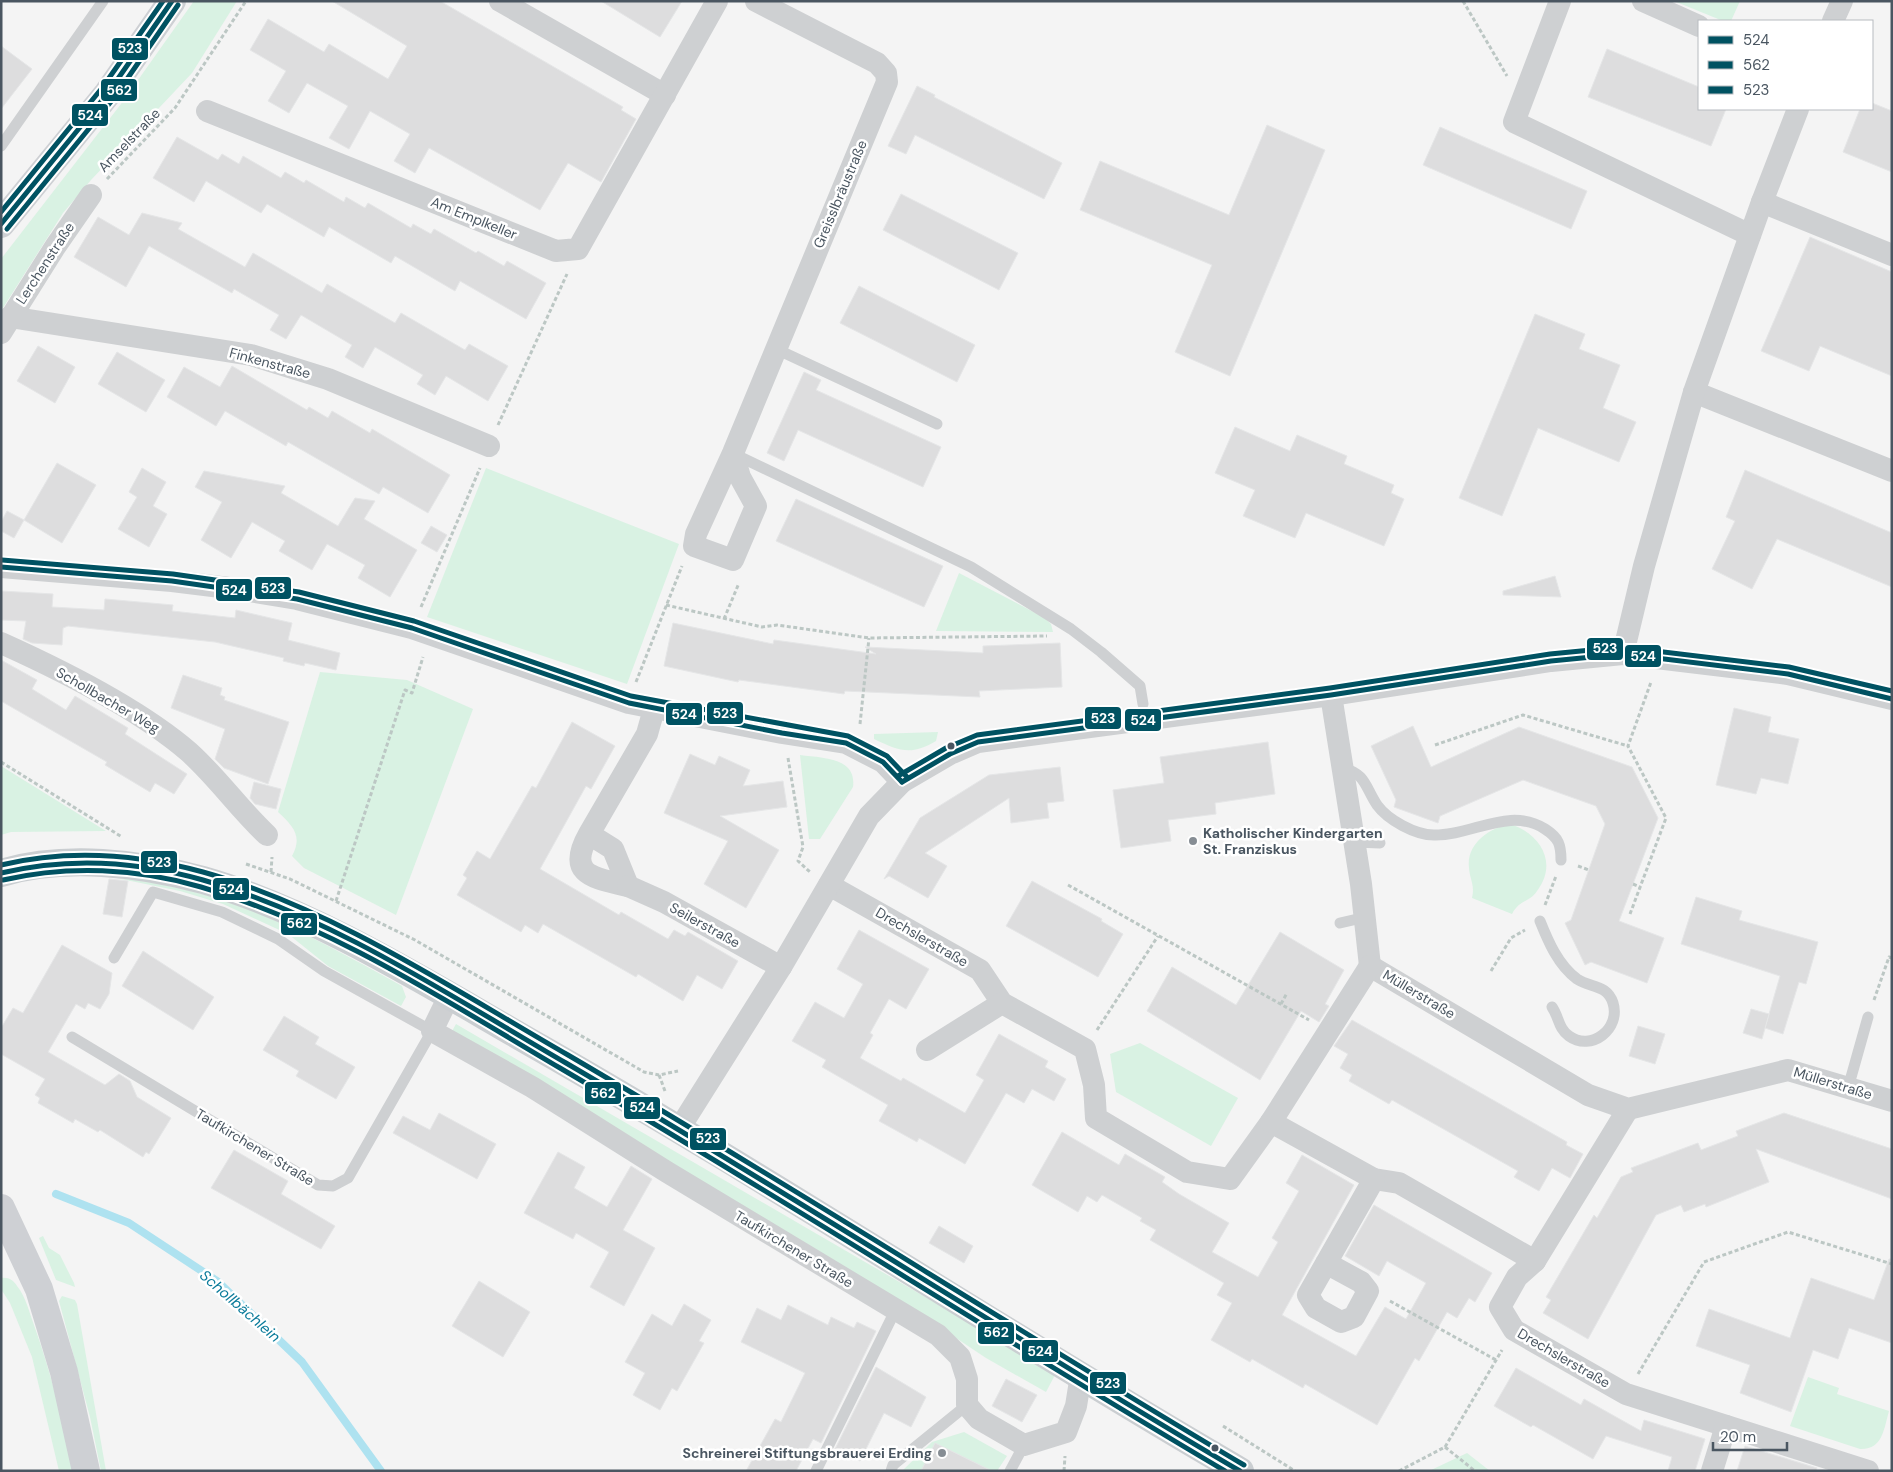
<svg xmlns="http://www.w3.org/2000/svg" width="1893" height="1472" viewBox="0 0 1893 1472" font-family="'DM Sans',sans-serif">
<rect width="100%" height="100%" fill="#f4f4f4"/>
<g fill="#d9f2e3">
<polygon points="194,1 237,1 192,73 91,180 63,213 1,311 1,259 121,104"/>
<polygon points="1674,1 1740,1 1731,21 1723,21"/>
<polygon points="486,468 679,544 627,684 427,617"/>
<polygon points="959,573 1045,618 1051,624 1053,632 936,631"/>
<path d="M320 672 407 680 473 709 396 915 304 868 292 856C303 836 293 826 278 812Z"/>
<path d="M938 732 936 741C911 756 899 751 874 739V734Z"/>
<path d="M800 755C822 758 857 757 853 787L820 839H809Z"/>
<polygon points="1,766 106,831 11,832 1,835"/>
<path d="M1510 824C1539 833 1559 862 1537 891 1529 903 1520 899 1512 914L1472 898C1475 884 1470 881 1469 868 1466 844 1489 828 1510 824Z"/>
<path d="M116 878C226 888 308 934 402 986L406 997 401 1006 328 966 288 934 223 904 180 891Z"/>
<polygon points="456,1024 1037,1362 1055,1375 1046,1392 986,1358 923,1316 451,1033"/>
<polygon points="1140,1043 1238,1098 1211,1146 1116,1092 1110,1054"/>
<polygon points="43,1236 49,1248 60,1255 74,1283 75,1287 56,1280 39,1238"/>
<path d="M1 1278C9 1277 13 1280 17 1286 26 1297 29 1312 34 1325 51 1373 63 1421 73 1471H59L32 1357 10 1303 1 1289Z"/>
<polygon points="62,1296 75,1300 77,1304 106,1471 101,1471 90,1417 59,1301"/>
<path d="M1808 1377 1839 1388 1837 1394 1889 1411C1884 1428 1883 1450 1860 1449L1790 1426Z"/>
<polygon points="964,1432 1007,1456 997,1471 902,1471 932,1442"/>
<polygon points="1467,1453 1490,1471 1429,1471"/>
</g>
<g fill="none" stroke-linecap="round" stroke-linejoin="round">
<polyline stroke="#aee2f0" stroke-width="8" points="56,1194 129,1223 217,1281 302,1362 381,1471"/>
</g>
<g fill="#ddddde" stroke="#e5e6e7">
<polygon points="332,1 440,1 623,107 621,110 636,119 601,182 568,163 540,210 429,148 415,173 394,161 410,134 370,111 349,149 329,138 348,106 307,83 289,113 268,101 286,71 250,50 268,19 324,52 329,44 388,79 407,46"/>
<polygon points="601,1 682,1 660,37"/>
<polygon points="1,46 32,69 1,109"/>
<polygon points="1607,49 1699,87 1699,109 1726,109 1711,146 1588,97"/>
<polygon points="917,86 935,95 934,97 1062,163 1044,199 915,135 906,154 888,146"/>
<polygon points="1872,103 1892,111 1892,172 1843,152 1860,109 1872,109"/>
<polygon points="1267,125 1325,150 1230,376 1175,352 1212,265 1080,210 1100,161 1229,215"/>
<polygon points="1440,127 1587,191 1571,229 1423,165"/>
<polygon points="177,137 218,160 222,154 239,164 243,156 281,178 285,172 304,183 306,180 344,202 346,197 365,208 368,203 411,228 413,224 431,234 434,229 476,253 478,251 504,266 507,261 546,283 526,319 460,281 455,291 395,256 391,263 329,227 324,237 267,204 261,213 206,181 194,202 153,178"/>
<polygon points="901,194 1018,253 999,290 883,230"/>
<polygon points="142,213 182,223 178,229 245,267 253,253 322,293 327,284 395,323 401,313 465,350 469,344 508,366 488,401 446,376 435,395 417,384 423,375 375,347 363,368 345,357 352,345 301,315 286,339 270,330 279,315 234,289 232,293 149,246 126,287 74,257 98,217 129,235"/>
<polygon points="1810,237 1892,272 1892,376 1820,346 1809,371 1761,351"/>
<polygon points="859,286 975,345 957,382 840,323"/>
<polygon points="1535,314 1585,334 1579,349 1620,365 1603,408 1636,422 1619,462 1538,428 1502,516 1459,498"/>
<polygon points="38,346 75,367 55,403 17,381"/>
<polygon points="117,352 165,380 146,412 98,384"/>
<polygon points="232,366 307,410 309,407 328,418 332,411 370,433 372,429 450,475 428,513 383,487 379,494 288,442 286,446 225,411 216,426 167,397 184,367 220,387"/>
<polygon points="804,372 821,380 816,390 941,447 923,487 798,430 784,461 767,453"/>
<polygon points="1235,427 1290,451 1297,435 1347,456 1344,464 1394,485 1391,493 1404,499 1384,546 1306,513 1295,538 1243,516 1255,490 1215,473"/>
<polygon points="57,463 96,485 62,543 24,520"/>
<polygon points="142,468 166,482 153,506 167,514 149,547 118,529 137,497 129,492"/>
<polygon points="1745,470 1892,533 1892,587 1777,539 1752,589 1712,569 1735,521 1726,517"/>
<polygon points="204,471 285,486 281,493 338,526 355,498 375,501 364,519 417,550 390,597 358,578 365,565 327,544 312,570 279,551 285,541 252,522 231,558 201,540 222,502 195,487"/>
<polygon points="796,499 943,566 924,607 776,541"/>
<polygon points="7,511 24,520 14,538 1,531 1,522"/>
<polygon points="431,526 447,535 437,552 421,543"/>
<polygon points="1555,576 1561,597 1503,595 1503,591"/>
<polygon points="1,591 53,594 52,607 104,610 105,599 173,605 172,611 235,618 236,610 292,623 288,640 340,653 336,670 305,663 304,666 283,661 284,658 215,642 68,626 63,628 62,645 32,643 23,639 26,621 1,620"/>
<polygon points="673,623 773,644 774,640 876,654 865,647 983,653 983,646 1060,643 1062,687 979,691 980,697 845,691 844,694 739,680 738,682 664,666"/>
<polygon points="1,660 37,680 32,689 66,710 75,696 128,728 125,734 187,774 174,794 155,783 150,792 105,765 107,762 1,701"/>
<polygon points="183,675 222,688 220,695 225,697 224,700 289,722 268,784 224,768 215,759 225,729 171,708"/>
<polygon points="1734,708 1771,717 1768,732 1799,739 1788,784 1761,778 1756,794 1716,785"/>
<polygon points="572,722 615,746 591,789 586,786 540,869 619,915 621,912 668,939 674,930 685,936 688,932 738,961 722,989 697,975 683,1001 638,974 636,977 543,924 538,933 525,925 521,932 457,895 467,878 463,875 477,851 490,859 532,786 536,788"/>
<polygon points="1413,726 1431,767 1519,727 1632,767 1658,818 1619,921 1664,938 1647,983 1591,962 1585,965 1565,923 1571,920 1605,824 1596,806 1523,780 1440,816 1438,823 1394,807 1396,800 1371,746"/>
<polygon points="1268,742 1275,794 1215,803 1216,814 1168,820 1171,841 1121,848 1113,790 1164,783 1160,757"/>
<polygon points="690,754 715,765 719,756 750,770 743,786 783,781 787,807 720,816 779,850 746,908 704,884 728,841 664,813"/>
<polygon points="1060,767 1064,801 1047,803 1049,818 1011,823 1009,798 925,853 947,866 928,898 889,876 884,879 920,818 989,775"/>
<polygon points="254,782 281,789 276,809 255,804 250,798"/>
<polygon points="109,879 128,881 122,917 103,914"/>
<polygon points="1032,881 1102,919 1101,921 1123,934 1098,977 1006,926"/>
<polygon points="1696,897 1742,911 1739,920 1818,942 1806,984 1799,982 1783,1034 1765,1028 1780,976 1681,944"/>
<polygon points="859,930 929,969 906,1009 889,999 870,1033 873,1035 860,1058 901,1081 903,1078 965,1113 984,1080 976,1075 999,1034 1048,1061 1045,1067 1066,1079 1054,1101 1032,1089 1024,1103 1006,1093 965,1164 919,1138 917,1142 879,1121 888,1105 822,1067 826,1060 792,1041 815,1002 844,1018 863,984 837,969"/>
<polygon points="1280,932 1344,970 1325,1004 1329,1006 1319,1022 1301,1011 1260,1080 1147,1011 1172,967 1236,1005"/>
<polygon points="62,945 112,973 109,994 100,1009 88,1003 85,1009 76,1004 48,1052 105,1085 119,1074 130,1081 137,1097 171,1118 149,1154 146,1152 143,1157 100,1130 98,1132 75,1119 73,1123 38,1103 40,1098 35,1095 45,1079 1,1054 1,1028 13,1008 23,1013"/>
<polygon points="143,951 214,997 193,1030 122,986"/>
<polygon points="1751,1009 1769,1014 1762,1039 1743,1033"/>
<polygon points="284,1016 319,1037 315,1044 355,1067 336,1099 296,1076 299,1071 263,1050"/>
<polygon points="1352,1020 1567,1142 1566,1145 1583,1154 1570,1178 1552,1168 1539,1191 1514,1177 1518,1171 1392,1100 1389,1104 1349,1081 1352,1075 1340,1068 1348,1054 1334,1046"/>
<polygon points="1638,1026 1665,1034 1655,1064 1629,1056"/>
<polygon points="439,1113 496,1144 477,1179 393,1133 403,1116 430,1130"/>
<polygon points="1784,1113 1892,1149 1892,1199 1756,1149 1769,1182 1706,1207 1705,1204 1684,1212 1681,1205 1656,1215 1588,1339 1543,1313 1551,1300 1546,1297 1594,1215 1597,1218 1621,1177 1633,1172 1631,1168 1698,1143 1701,1150 1738,1136 1736,1131"/>
<polygon points="1062,1132 1119,1165 1125,1154 1165,1177 1162,1182 1179,1194 1229,1223 1212,1252 1258,1277 1278,1242 1272,1238 1299,1191 1286,1183 1302,1155 1354,1185 1282,1315 1356,1356 1385,1307 1406,1319 1426,1283 1387,1261 1379,1276 1345,1256 1374,1205 1492,1273 1475,1302 1469,1298 1457,1318 1447,1312 1419,1361 1415,1358 1377,1425 1305,1384 1303,1388 1252,1359 1250,1362 1211,1340 1232,1303 1217,1295 1224,1283 1150,1240 1156,1230 1140,1221 1142,1218 1102,1195 1097,1202 1087,1196 1078,1212 1032,1185"/>
<polygon points="234,1150 288,1181 281,1194 335,1226 321,1249 211,1188"/>
<polygon points="558,1152 585,1167 574,1188 607,1207 631,1166 652,1179 623,1230 655,1248 624,1306 590,1287 609,1252 576,1233 573,1239 524,1213"/>
<polygon points="939,1226 973,1246 964,1263 929,1243"/>
<polygon points="1889,1259 1892,1259 1892,1343 1849,1328 1838,1359 1813,1350 1791,1412 1740,1393 1750,1365 1696,1346 1709,1309 1790,1338 1811,1278 1874,1300"/>
<polygon points="479,1281 530,1312 503,1357 452,1326"/>
<polygon points="684,1304 711,1320 699,1341 704,1343 677,1391 672,1388 660,1410 633,1395 645,1373 625,1362 652,1314 672,1326"/>
<polygon points="788,1305 828,1325 831,1317 854,1328 857,1322 876,1331 821,1443 813,1439 796,1471 746,1471 775,1419 781,1422 805,1373 741,1342 757,1308 781,1320"/>
<polygon points="876,1367 926,1397 911,1427 884,1413 860,1461 835,1449"/>
<polygon points="1516,1368 1581,1405 1584,1399 1641,1431 1644,1420 1705,1439 1695,1471 1668,1471 1672,1457 1606,1436 1593,1459 1533,1425 1531,1427 1494,1406"/>
<polygon points="1006,1379 1037,1395 1022,1422 992,1406"/>
<polygon points="935,1443 992,1471 921,1471"/>
<polygon points="1745,1446 1817,1468 1816,1471 1737,1471"/>
</g>
<g fill="none" stroke-linecap="round" stroke-linejoin="round">
<g stroke="#bcc7c4" stroke-width="3" stroke-dasharray="4 2.5" stroke-linecap="butt">
<polyline points="1463,1 1507,76"/>
<polyline points="107,179 175,108 246,1"/>
<polyline points="498,425 567,274"/>
<polyline points="666,605 762,627 777,625 869,638 1047,636"/>
<polyline points="421,607 480,468"/>
<polyline points="724,619 739,583"/>
<polyline points="636,682 682,566"/>
<polyline points="860,724 869,638"/>
<polyline points="1435,745 1523,715 1628,746"/>
<polyline points="788,758 803,847 798,861 810,872"/>
<polyline points="1,762 122,837"/>
<polyline points="246,864 290,879 415,940 644,1072 659,1075 678,1071"/>
<polyline points="1578,866 1589,870"/>
<polyline points="271,872 272,857"/>
<polyline points="1633,884 1640,887"/>
<polyline points="1068,885 1309,1020"/>
<polyline points="336,901 405,690 412,693 423,657"/>
<polyline points="1545,905 1556,876"/>
<polyline points="1630,914 1666,818 1628,746 1651,682"/>
<polyline points="1491,971 1511,938 1525,930"/>
<polyline points="1874,1000 1889,957 1892,958"/>
<polyline points="1281,1004 1287,993"/>
<polyline points="1097,1030 1158,936"/>
<polyline points="659,1075 665,1091"/>
<polyline points="1390,1301 1496,1360"/>
<polyline points="1638,1374 1704,1262 1788,1232 1892,1264"/>
<polyline points="1223,1426 1295,1471"/>
<polyline points="1445,1447 1475,1471"/>
<polyline points="1064,1471 1065,1456"/>
<polyline points="1399,1471 1445,1447 1502,1350"/>
</g>
<g stroke="#ced0d2" stroke-width="11">
<polyline points="1,146 103,1"/>
<polyline points="776,349 937,424"/>
<polyline points="734,454 971,567 1071,629 1101,652 1140,686 1143,704"/>
<path d="M1343 768C1366 774 1365 787 1377 805 1388 820 1415 835 1434 835 1472 836 1509 806 1545 829 1559 838 1561 845 1561 860"/>
<polyline points="1355,842 1380,843"/>
<path d="M1540 921C1548 941 1558 965 1577 979 1590 988 1607 984 1613 1003 1621 1029 1591 1052 1569 1036 1558 1028 1559 1017 1552 1007"/>
<polyline points="1340,923 1366,917"/>
<polyline points="72,1037 318,1185 333,1186 348,1178 432,1031 324,971 278,939 222,912 153,892 114,958"/>
<polyline points="1848,1088 1868,1017"/>
<polyline points="816,1471 896,1309"/>
<polyline points="891,1471 893,1465 967,1405"/>
<polyline points="1010,1471 1024,1445"/>
</g>
<g stroke="#ced0d2" stroke-width="22">
<polyline points="500,1 665,95"/>
<polyline points="1560,1 1514,122 1750,235"/>
<polyline points="1643,1 1699,26"/>
<polyline points="1833,21 1842,1"/>
<polyline points="1798,109 1762,202 1892,255"/>
<polyline points="207,111 556,251 578,249 717,1"/>
<polyline points="10,317 251,355 328,379 489,446"/>
<polyline points="1,333 55,247 91,195"/>
<polyline points="1694,392 1892,471"/>
<polyline points="733,453 740,477 756,506 733,560 694,546 696,534 733,453 887,82 886,73 877,63 756,1"/>
<polyline points="1,567 172,581 237,589 297,599 412,628 629,703 782,733 846,743 883,762 902,782"/>
<path d="M1 643C61 670 139 709 189 752 218 778 239 809 267 835"/>
<polyline points="1623,654 1644,566 1694,392 1762,202"/>
<polyline points="1331,695 1361,884 1370,966"/>
<path d="M589 834 613 849 628 886C595 878 565 876 589 834L647 734 654 709"/>
<polyline points="829,885 980,970 1002,1003 1085,1049 1094,1085 1096,1118 1187,1172 1230,1179 1271,1122 1374,1179 1399,1183 1535,1261 1517,1277 1500,1307 1514,1330 1626,1394 1868,1471"/>
<polyline points="628,886 664,902 781,967"/>
<polyline points="1370,966 1588,1095 1628,1109 1788,1070 1892,1101"/>
<polyline points="449,996 432,1031 532,1087 667,1172 938,1335 960,1357 967,1379 967,1405 979,1419 1024,1445 1066,1432 1076,1406 1081,1375"/>
<polyline points="927,1050 1002,1003"/>
<polyline points="1271,1122 1370,966"/>
<polyline points="679,1129 781,967 869,816 902,782 950,754 978,742 1331,695 1551,661 1623,654 1788,674 1892,699"/>
<polyline points="1535,1261 1628,1109"/>
<polyline points="1326,1263 1361,1282 1368,1291 1354,1317 1341,1322 1316,1308 1308,1295 1374,1179"/>
<polyline points="1712,1471 1726,1426"/>
</g>
<g stroke="#ced0d4" stroke-width="28">
<polyline points="1,224 108,93 172,1"/>
<polyline points="1,1208 39,1289 64,1372 86,1471"/>
</g>
<path stroke="#caced1" stroke-width="28" d="M1 873C65 854 140 863 203 880 318 913 438 990 542 1049 778 1184 1005 1335 1240 1471"/>
<defs>
<g id="bus-1">
<polyline points="1,224 108,93 172,1"/>
<polyline points="1,567 172,581 297,599 412,628 629,703 782,733 846,743 883,762 902,782"/>
<polyline points="902,782 950,754 978,742 1331,695 1551,661 1623,654 1788,674 1892,699"/>
<path d="M1 873C68 857 137 861 203 880 333 917 450 996 566 1063 793 1195 1013 1338 1240 1471"/>
</g>
<g id="bus-2">
<polyline points="7,229 114,98 178,5"/>
<path d="M3 880C68 865 137 868 201 887 330 925 446 1001 560 1068 784 1199 1001 1339 1225 1471"/>
</g>
<g id="bus-3">
<polyline points="1,212 102,88 163,1"/>
<polyline points="2,560 173,574 299,592 414,621 631,696 848,736 887,756 907,777"/>
<polyline points="898,776 946,748 977,735 1330,688 1550,654 1622,647 1789,667 1892,691"/>
<path d="M1 865C68 849 137 854 203 872 332 908 453 989 568 1055 796 1188 1017 1331 1244 1465"/>
</g>
</defs>
<use href="#bus-1" stroke="#fff" stroke-width="9"/>
<use href="#bus-2" stroke="#fff" stroke-width="9"/>
<use href="#bus-3" stroke="#fff" stroke-width="9"/>
<use href="#bus-1" stroke="#005262" stroke-width="5"/>
<use href="#bus-2" stroke="#005262" stroke-width="5"/>
<use href="#bus-3" stroke="#005262" stroke-width="5"/>
</g>
<g fill="#4a5661" stroke="#fff" stroke-width="2">
<circle cx="951" cy="746" r="4.5"/>
<circle cx="1215" cy="1448" r="4.5"/>
</g>
<g fill="#868d94" stroke="#fff" stroke-width="2">
<circle cx="1193" cy="841" r="5"/>
<circle cx="942" cy="1453" r="5"/>
</g>
<g text-anchor="middle" dominant-baseline="central" stroke-width="5" stroke-linejoin="round" paint-order="stroke">
<g font-size="14" fill="#4a5661" stroke="#fff">
<text transform="translate(129 140) rotate(-46)">Amselstraße</text>
<text transform="translate(840 194) rotate(-67)">Greisslbräustraße</text>
<text transform="translate(474 218) rotate(22)">Am Emplkeller</text>
<text transform="translate(45 263) rotate(-57)">Lerchenstraße</text>
<text transform="translate(270 363) rotate(15)">Finkenstraße</text>
<text transform="translate(108 700) rotate(30)">Schollbacher Weg</text>
<text transform="translate(705 925) rotate(29)">Seilerstraße</text>
<text transform="translate(922 937) rotate(30)">Drechslerstraße</text>
<text transform="translate(1419 994) rotate(31)">Müllerstraße</text>
<text transform="translate(1833 1083) rotate(17)">Müllerstraße</text>
<text transform="translate(255 1147) rotate(31)">Taufkirchener Straße</text>
<text transform="translate(794 1249) rotate(31)">Taufkirchener Straße</text>
<text transform="translate(1564 1358) rotate(30)">Drechslerstraße</text>
</g>
<g font-size="14" font-weight="bold" fill="#4a5661" stroke="#fff" text-anchor="start">
<text x="1203" y="833">Katholischer Kindergarten<tspan x="1203" dy="16">St. Franziskus</tspan></text>
<text x="932" y="1453" text-anchor="end">Schreinerei Stiftungsbrauerei Erding</text>
</g>
<g font-size="15" font-style="italic" fill="#0c7c9b" stroke="#fff">
<text transform="translate(240 1306) rotate(41)">Schollbächlein</text>
</g>
</g>
<g stroke="#fff" stroke-width="2">
<rect x="111" y="37" width="38" height="24" rx="5" fill="#005262"/>
<rect x="100" y="78" width="38" height="24" rx="5" fill="#005262"/>
<rect x="71" y="103" width="38" height="24" rx="5" fill="#005262"/>
<rect x="254" y="576" width="38" height="24" rx="5" fill="#005262"/>
<rect x="215" y="578" width="38" height="24" rx="5" fill="#005262"/>
<rect x="1586" y="637" width="38" height="24" rx="5" fill="#005262"/>
<rect x="1624" y="644" width="38" height="24" rx="5" fill="#005262"/>
<rect x="706" y="701" width="38" height="24" rx="5" fill="#005262"/>
<rect x="665" y="702" width="38" height="24" rx="5" fill="#005262"/>
<rect x="1084" y="706" width="38" height="24" rx="5" fill="#005262"/>
<rect x="1124" y="708" width="38" height="24" rx="5" fill="#005262"/>
<rect x="140" y="850" width="38" height="24" rx="5" fill="#005262"/>
<rect x="212" y="877" width="38" height="24" rx="5" fill="#005262"/>
<rect x="280" y="912" width="38" height="24" rx="5" fill="#005262"/>
<rect x="584" y="1081" width="38" height="24" rx="5" fill="#005262"/>
<rect x="623" y="1096" width="38" height="24" rx="5" fill="#005262"/>
<rect x="689" y="1127" width="38" height="24" rx="5" fill="#005262"/>
<rect x="977" y="1321" width="38" height="24" rx="5" fill="#005262"/>
<rect x="1021" y="1339" width="38" height="24" rx="5" fill="#005262"/>
<rect x="1089" y="1371" width="38" height="24" rx="5" fill="#005262"/>
</g>
<g font-size="14" text-anchor="middle" font-weight="bold" fill="#fff">
<text x="130" y="53">523</text>
<text x="119" y="95">562</text>
<text x="90" y="120">524</text>
<text x="273" y="593">523</text>
<text x="234" y="595">524</text>
<text x="1605" y="653">523</text>
<text x="1643" y="661">524</text>
<text x="725" y="718">523</text>
<text x="684" y="719">524</text>
<text x="1103" y="723">523</text>
<text x="1143" y="725">524</text>
<text x="159" y="867">523</text>
<text x="231" y="894">524</text>
<text x="299" y="928">562</text>
<text x="603" y="1098">562</text>
<text x="642" y="1112">524</text>
<text x="708" y="1143">523</text>
<text x="996" y="1337">562</text>
<text x="1040" y="1356">524</text>
<text x="1108" y="1388">523</text>
</g>
<rect width="1893" height="1472" fill="none" stroke="#4a5661" stroke-width="5"/>
<rect x="1698" y="20" width="175" height="90" fill="#ffffff" stroke="#b7bbc0"/>
<rect x="1708" y="36" width="25" height="8" fill="#005262" stroke="#b7bbc0"/>
<text x="1743" y="45" font-size="15" fill="#4a5661">524</text>
<rect x="1708" y="61" width="25" height="8" fill="#005262" stroke="#b7bbc0"/>
<text x="1743" y="70" font-size="15" fill="#4a5661">562</text>
<rect x="1708" y="86" width="25" height="8" fill="#005262" stroke="#b7bbc0"/>
<text x="1743" y="95" font-size="15" fill="#4a5661">523</text>
<path d="M1713 1442v8h74v-8" fill="none" stroke="#4a5661" stroke-width="2.5"/>
<text x="1720" y="1442" font-size="15" fill="#4a5661" stroke="#ffffff" stroke-width="4" paint-order="stroke">20 m</text>
</svg>
